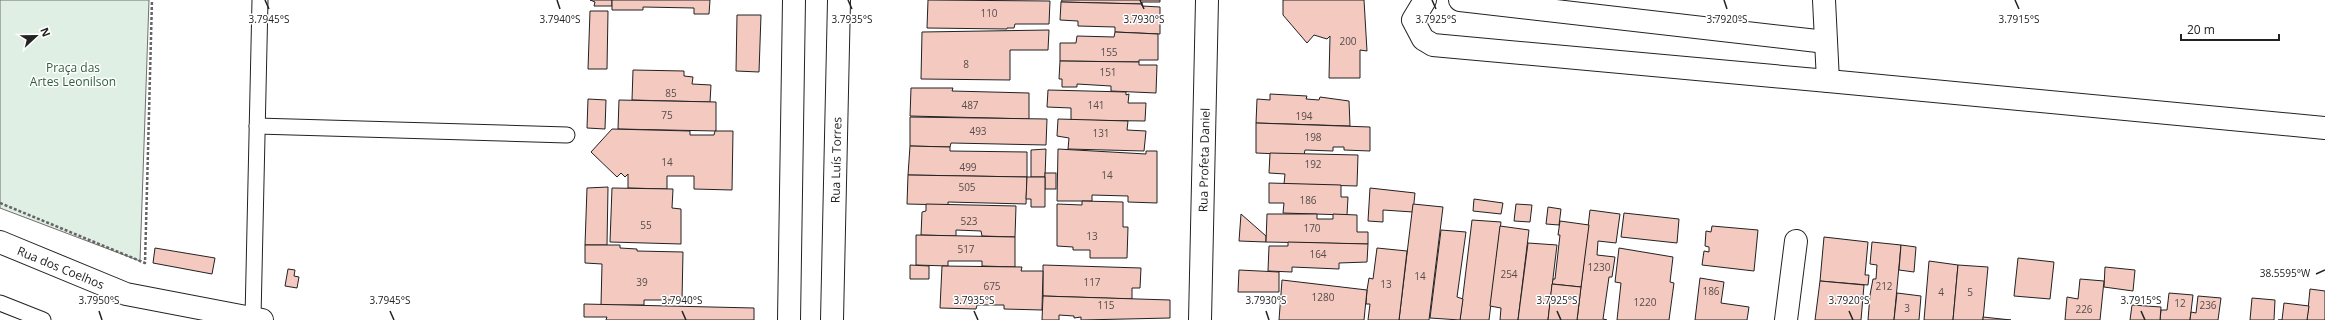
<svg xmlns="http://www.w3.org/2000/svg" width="2325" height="320" viewBox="0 0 2325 320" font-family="'Open Sans',sans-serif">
<rect width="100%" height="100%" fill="#fff"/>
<polygon fill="#e0efe3" stroke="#6f6f6f" points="0,0 149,0 140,261 0,208"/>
<g fill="#f3c9c0" stroke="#222">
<polygon points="590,0 612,0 612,6 594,6 595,2"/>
<polygon points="612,0 710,0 709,14 694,14 694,8 643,7 643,10 612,10"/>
<polygon points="928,0 1050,1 1049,24 1015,24 1014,28 1007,28 1007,29 927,28"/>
<polygon points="1062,0 1160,0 1160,2 1142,2 1142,4 1061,2"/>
<polygon points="1283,0 1364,0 1367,51 1360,50 1360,78 1329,78 1330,36 1327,39 1314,35 1307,43 1283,15"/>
<polygon points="1061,2 1142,4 1142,6 1160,7 1160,34 1115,32 1115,27 1078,26 1078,21 1060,20"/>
<polygon points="590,11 608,11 607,69 588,69"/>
<polygon points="737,15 761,15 759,72 736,71"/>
<polygon points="1049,30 1048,50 1010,50 1010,80 921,79 922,32"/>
<polygon points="1115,32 1158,34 1158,60 1139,60 1139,62 1060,61 1060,43 1076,43 1077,36 1114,37"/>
<polygon points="1060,61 1139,62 1139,65 1157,65 1156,93 1111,91 1111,86 1077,84 1077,87 1062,87 1062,79 1059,79"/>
<polygon points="633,70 684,71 684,76 693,77 692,84 711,85 710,102 632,100"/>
<polygon points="911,88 953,88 952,91 1029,93 1029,119 910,116"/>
<polygon points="1048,90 1126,92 1126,95 1129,94 1128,103 1146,103 1145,121 1071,120 1071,108 1047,107"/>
<polygon points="1270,94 1307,96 1306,99 1319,100 1320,97 1349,101 1350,126 1256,123 1257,99 1270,100"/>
<polygon points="588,99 606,100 605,129 587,128"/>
<polygon points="619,100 716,102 716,131 618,129"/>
<polygon points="910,117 1047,119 1046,145 951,143 950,147 910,146"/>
<polygon points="1058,119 1128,121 1127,130 1146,131 1144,151 1068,149 1069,138 1057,136"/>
<polygon points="1256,123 1370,127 1370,151 1344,150 1344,147 1333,147 1333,151 1305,150 1304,155 1256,153"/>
<polygon points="612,129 690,131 690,135 714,135 715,131 733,131 732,190 694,189 694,176 667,176 667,189 628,188 628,174 625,177 621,173 617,177 591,152"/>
<polygon points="910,146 950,147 950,151 1027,152 1027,177 908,175"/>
<polygon points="1046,149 1045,177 1031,177 1031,150"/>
<polygon points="1058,149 1146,154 1146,151 1157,151 1157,203 1128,202 1128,196 1092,195 1092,201 1057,201"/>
<polygon points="1270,153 1358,155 1357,186 1284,184 1285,174 1269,173"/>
<rect x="1045" y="173" width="11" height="16"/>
<polygon points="908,175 1027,177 1026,204 948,202 948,205 907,204"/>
<polygon points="1027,177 1045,177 1045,207 1031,207 1031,199 1026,199"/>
<polygon points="1269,183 1341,185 1341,197 1348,197 1347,215 1283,213 1284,203 1269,203"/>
<polygon points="608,187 607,245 585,245 587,188"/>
<polygon points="612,188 673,189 672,208 681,209 681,244 610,242"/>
<polygon points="1370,188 1415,193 1413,212 1383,210 1383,222 1368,221"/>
<polygon points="1474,199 1503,203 1501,214 1473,211"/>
<polygon points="1082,201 1123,202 1123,227 1128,227 1127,258 1090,258 1090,250 1073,250 1073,247 1057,246 1057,204 1082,205"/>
<polygon points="926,204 1016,206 1015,237 982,236 981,231 956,230 956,236 921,235 922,212 926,211"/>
<polygon points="1413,204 1443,207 1429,320 1399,320"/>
<polygon points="1516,204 1532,205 1530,222 1514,221"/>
<polygon points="1548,207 1561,209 1559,225 1546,224"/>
<polygon points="1590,210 1620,214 1616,243 1598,241 1597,255 1615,257 1612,277 1609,277 1603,319 1607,320 1577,320"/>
<polygon points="1624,213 1679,219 1677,243 1621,237"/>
<polygon points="1241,214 1266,236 1266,242 1239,241"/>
<polygon points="1267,214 1317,214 1317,219 1333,219 1333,214 1357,215 1357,232 1368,232 1368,244 1266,242"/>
<polygon points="1472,220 1501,222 1489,320 1460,320"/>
<polygon points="1560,221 1589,225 1581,287 1552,284 1553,279 1555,279 1560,235 1558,235"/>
<polygon points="1500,226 1529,230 1518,320 1500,320 1501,308 1490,306"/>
<polygon points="1712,226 1758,230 1754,271 1702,265 1704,251 1709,252 1709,247 1705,246 1706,231 1711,232"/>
<polygon points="1441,230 1466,232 1457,297 1463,299 1460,320 1430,318"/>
<polygon points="916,235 1015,237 1015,267 982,266 982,261 948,261 948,266 916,265"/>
<polygon points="1824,237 1868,242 1865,275 1869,275 1868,285 1820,281"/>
<polygon points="1288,242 1368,244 1367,262 1339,263 1339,269 1292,267 1292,272 1268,271 1269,246 1288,246"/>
<polygon points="1872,242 1901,245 1894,320 1868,320 1870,295 1873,279 1876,279 1877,265 1870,264"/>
<polygon points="1528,243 1557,245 1548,320 1518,320"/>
<polygon points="585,245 620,245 620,248 637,249 637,251 683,252 682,300 644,300 644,305 601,305 602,264 585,263"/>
<polygon points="1901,245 1916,247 1914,272 1899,270"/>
<polygon points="155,248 215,258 212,274 153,263"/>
<polygon points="1377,248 1407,251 1399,320 1368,320 1370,304 1366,304 1367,290 1369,278 1373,279"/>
<polygon points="1619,248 1673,257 1670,282 1674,283 1669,320 1617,320 1621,283 1615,282"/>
<polygon points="2018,258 2054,262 2050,299 2014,296"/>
<polygon points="1929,261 1958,265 1953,320 1924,320"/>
<polygon points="910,265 929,266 929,279 910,279"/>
<polygon points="1043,265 1141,268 1140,288 1132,288 1132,299 1043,296"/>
<polygon points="1958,265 1988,267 1983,320 1953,320"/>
<polygon points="942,266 1022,267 1021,271 1043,271 1042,310 1004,309 1004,305 977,305 976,309 940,308"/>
<polygon points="2105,267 2135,270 2133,291 2104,287"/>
<polygon points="288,269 295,270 294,276 299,277 297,288 285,286"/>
<polygon points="1239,270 1279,272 1279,292 1238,292"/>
<polygon points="1700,278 1724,282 1721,303 1749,307 1747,320 1695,320"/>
<polygon points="2080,279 2104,281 2100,320 2065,320 2067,297 2078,299"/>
<polygon points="1282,280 1367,290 1364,320 1279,320"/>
<polygon points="1820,281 1864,285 1861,320 1815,320"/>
<polygon points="1552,284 1581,287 1577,320 1548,320"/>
<polygon points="2310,289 2325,291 2325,320 2307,320"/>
<polygon points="1897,293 1921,296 1919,320 1894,320"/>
<polygon points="2169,293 2193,295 2190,320 2160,320 2161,310 2167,310"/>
<polygon points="1043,296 1170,300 1170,318 1081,320 1081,317 1074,318 1074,316 1059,315 1059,320 1042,320"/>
<polygon points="2198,296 2221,298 2218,320 2190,320 2191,312 2196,313"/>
<polygon points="2252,298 2275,300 2274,320 2250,320"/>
<polygon points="2284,303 2309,306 2307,320 2278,320 2282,320"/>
<polygon points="584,304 754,308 754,320 606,320 607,317 584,317"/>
<polygon points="2132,305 2161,307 2160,320 2130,320"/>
<polygon points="1983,317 2011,320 1983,320"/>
</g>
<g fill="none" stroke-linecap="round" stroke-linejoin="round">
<defs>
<g id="lane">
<polyline points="257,126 567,135"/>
<polyline points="0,303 43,320"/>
<polyline points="253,318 260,0"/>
</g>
<g id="street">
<polyline points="1425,0 1413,20 1423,39 1433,45 1828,81"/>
<polyline points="1460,0 1826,42"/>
<polyline points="1824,0 1828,81 2325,128"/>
<path id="s1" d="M0 242 126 294 262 320"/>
<polyline points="789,320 794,0"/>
<path id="s2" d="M832 320 839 0"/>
<path id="s3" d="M1200 320 1207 0"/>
<polyline points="1786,320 1796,241"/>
</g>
</defs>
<use href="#lane" stroke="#222" stroke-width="17"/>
<use href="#street" stroke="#222" stroke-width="24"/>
<polyline stroke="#646464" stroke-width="2.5" stroke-dasharray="3 2" stroke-linecap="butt" points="0,203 145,263 152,0"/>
<use href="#lane" stroke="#fff" stroke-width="15"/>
<use href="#street" stroke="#fff" stroke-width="22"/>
</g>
<path fill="none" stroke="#222" stroke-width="1.5" d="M265 0 269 9M557 0 560 9M848 0 852 9M1140 0 1144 9M1432 0 1436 9M1724 0 1727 9M2015 0 2019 9M2316 274 2325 270M99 311 102 320M390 311 394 320M682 311 686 320M974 311 978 320M1266 311 1269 320M1557 311 1561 320M1849 311 1853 320M2141 311 2145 320"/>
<g text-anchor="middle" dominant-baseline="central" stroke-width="3" stroke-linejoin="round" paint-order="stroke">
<g font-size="10" fill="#564c4a">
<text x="989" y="13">110</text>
<text x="1348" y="41">200</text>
<text x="1109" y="52">155</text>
<text x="966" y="64">8</text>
<text x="1108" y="72">151</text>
<text x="671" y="93">85</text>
<text x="970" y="105">487</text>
<text x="1096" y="105">141</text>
<text x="667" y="115">75</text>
<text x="1304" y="116">194</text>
<text x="978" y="131">493</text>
<text x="1101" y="133">131</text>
<text x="1313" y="137">198</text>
<text x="667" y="162">14</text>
<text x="1313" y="164">192</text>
<text x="968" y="167">499</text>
<text x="1107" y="175">14</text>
<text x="967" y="187">505</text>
<text x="1308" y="200">186</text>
<text x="969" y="221">523</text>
<text x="646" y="225">55</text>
<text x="1312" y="228">170</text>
<text x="1092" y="236">13</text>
<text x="966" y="249">517</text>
<text x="1318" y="254">164</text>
<text x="1599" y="267">1230</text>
<text x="1509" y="274">254</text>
<text x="1420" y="276">14</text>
<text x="642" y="282">39</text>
<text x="1092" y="282">117</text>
<text x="1386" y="284">13</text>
<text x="992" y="286">675</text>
<text x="1884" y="286">212</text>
<text x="1711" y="291">186</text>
<text x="1941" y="292">4</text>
<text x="1970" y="292">5</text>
<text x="1323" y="297">1280</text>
<text x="1645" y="302">1220</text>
<text x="2180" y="303">12</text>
<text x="1106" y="305">115</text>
<text x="2208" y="305">236</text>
<text x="1907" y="308">3</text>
<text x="2084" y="309">226</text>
</g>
<g font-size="12" fill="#2f5e38" stroke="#fff">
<text x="73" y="67">Praça das<tspan x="73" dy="14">Artes Leonilson</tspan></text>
</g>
<g font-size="12" fill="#222" stroke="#fff">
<text stroke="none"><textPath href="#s2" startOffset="160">Rua Luís Torres</textPath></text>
<text stroke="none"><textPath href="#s3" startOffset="160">Rua Profeta Daniel</textPath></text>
<text stroke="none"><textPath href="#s1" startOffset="66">Rua dos Coelhos</textPath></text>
</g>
</g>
<g font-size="10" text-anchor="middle" fill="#222" stroke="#fff" stroke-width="3" stroke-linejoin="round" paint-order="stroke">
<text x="2019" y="23">3.7915°S</text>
<text x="269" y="23">3.7945°S</text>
<text x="560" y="23">3.7940°S</text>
<text x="852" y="23">3.7935°S</text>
<text x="1144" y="23">3.7930°S</text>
<text x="1436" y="23">3.7925°S</text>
<text x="1727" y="23">3.7920°S</text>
<text x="2285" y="277">38.5595°W</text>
<text x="99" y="304">3.7950°S</text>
<text x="390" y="304">3.7945°S</text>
<text x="682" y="304">3.7940°S</text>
<text x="974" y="304">3.7935°S</text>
<text x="1266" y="304">3.7930°S</text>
<text x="1557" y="304">3.7925°S</text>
<text x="1849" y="304">3.7920°S</text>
<text x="2141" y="304">3.7915°S</text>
</g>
<g transform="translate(36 36) rotate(68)" stroke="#ffffff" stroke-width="3" paint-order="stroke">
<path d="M0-3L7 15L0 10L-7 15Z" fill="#222222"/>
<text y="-6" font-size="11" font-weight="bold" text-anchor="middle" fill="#222222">N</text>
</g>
<path d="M2181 34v6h98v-6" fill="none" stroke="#222222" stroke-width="2"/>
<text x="2187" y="34" font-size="12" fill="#222222" stroke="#ffffff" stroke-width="3" paint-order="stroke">20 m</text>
</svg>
